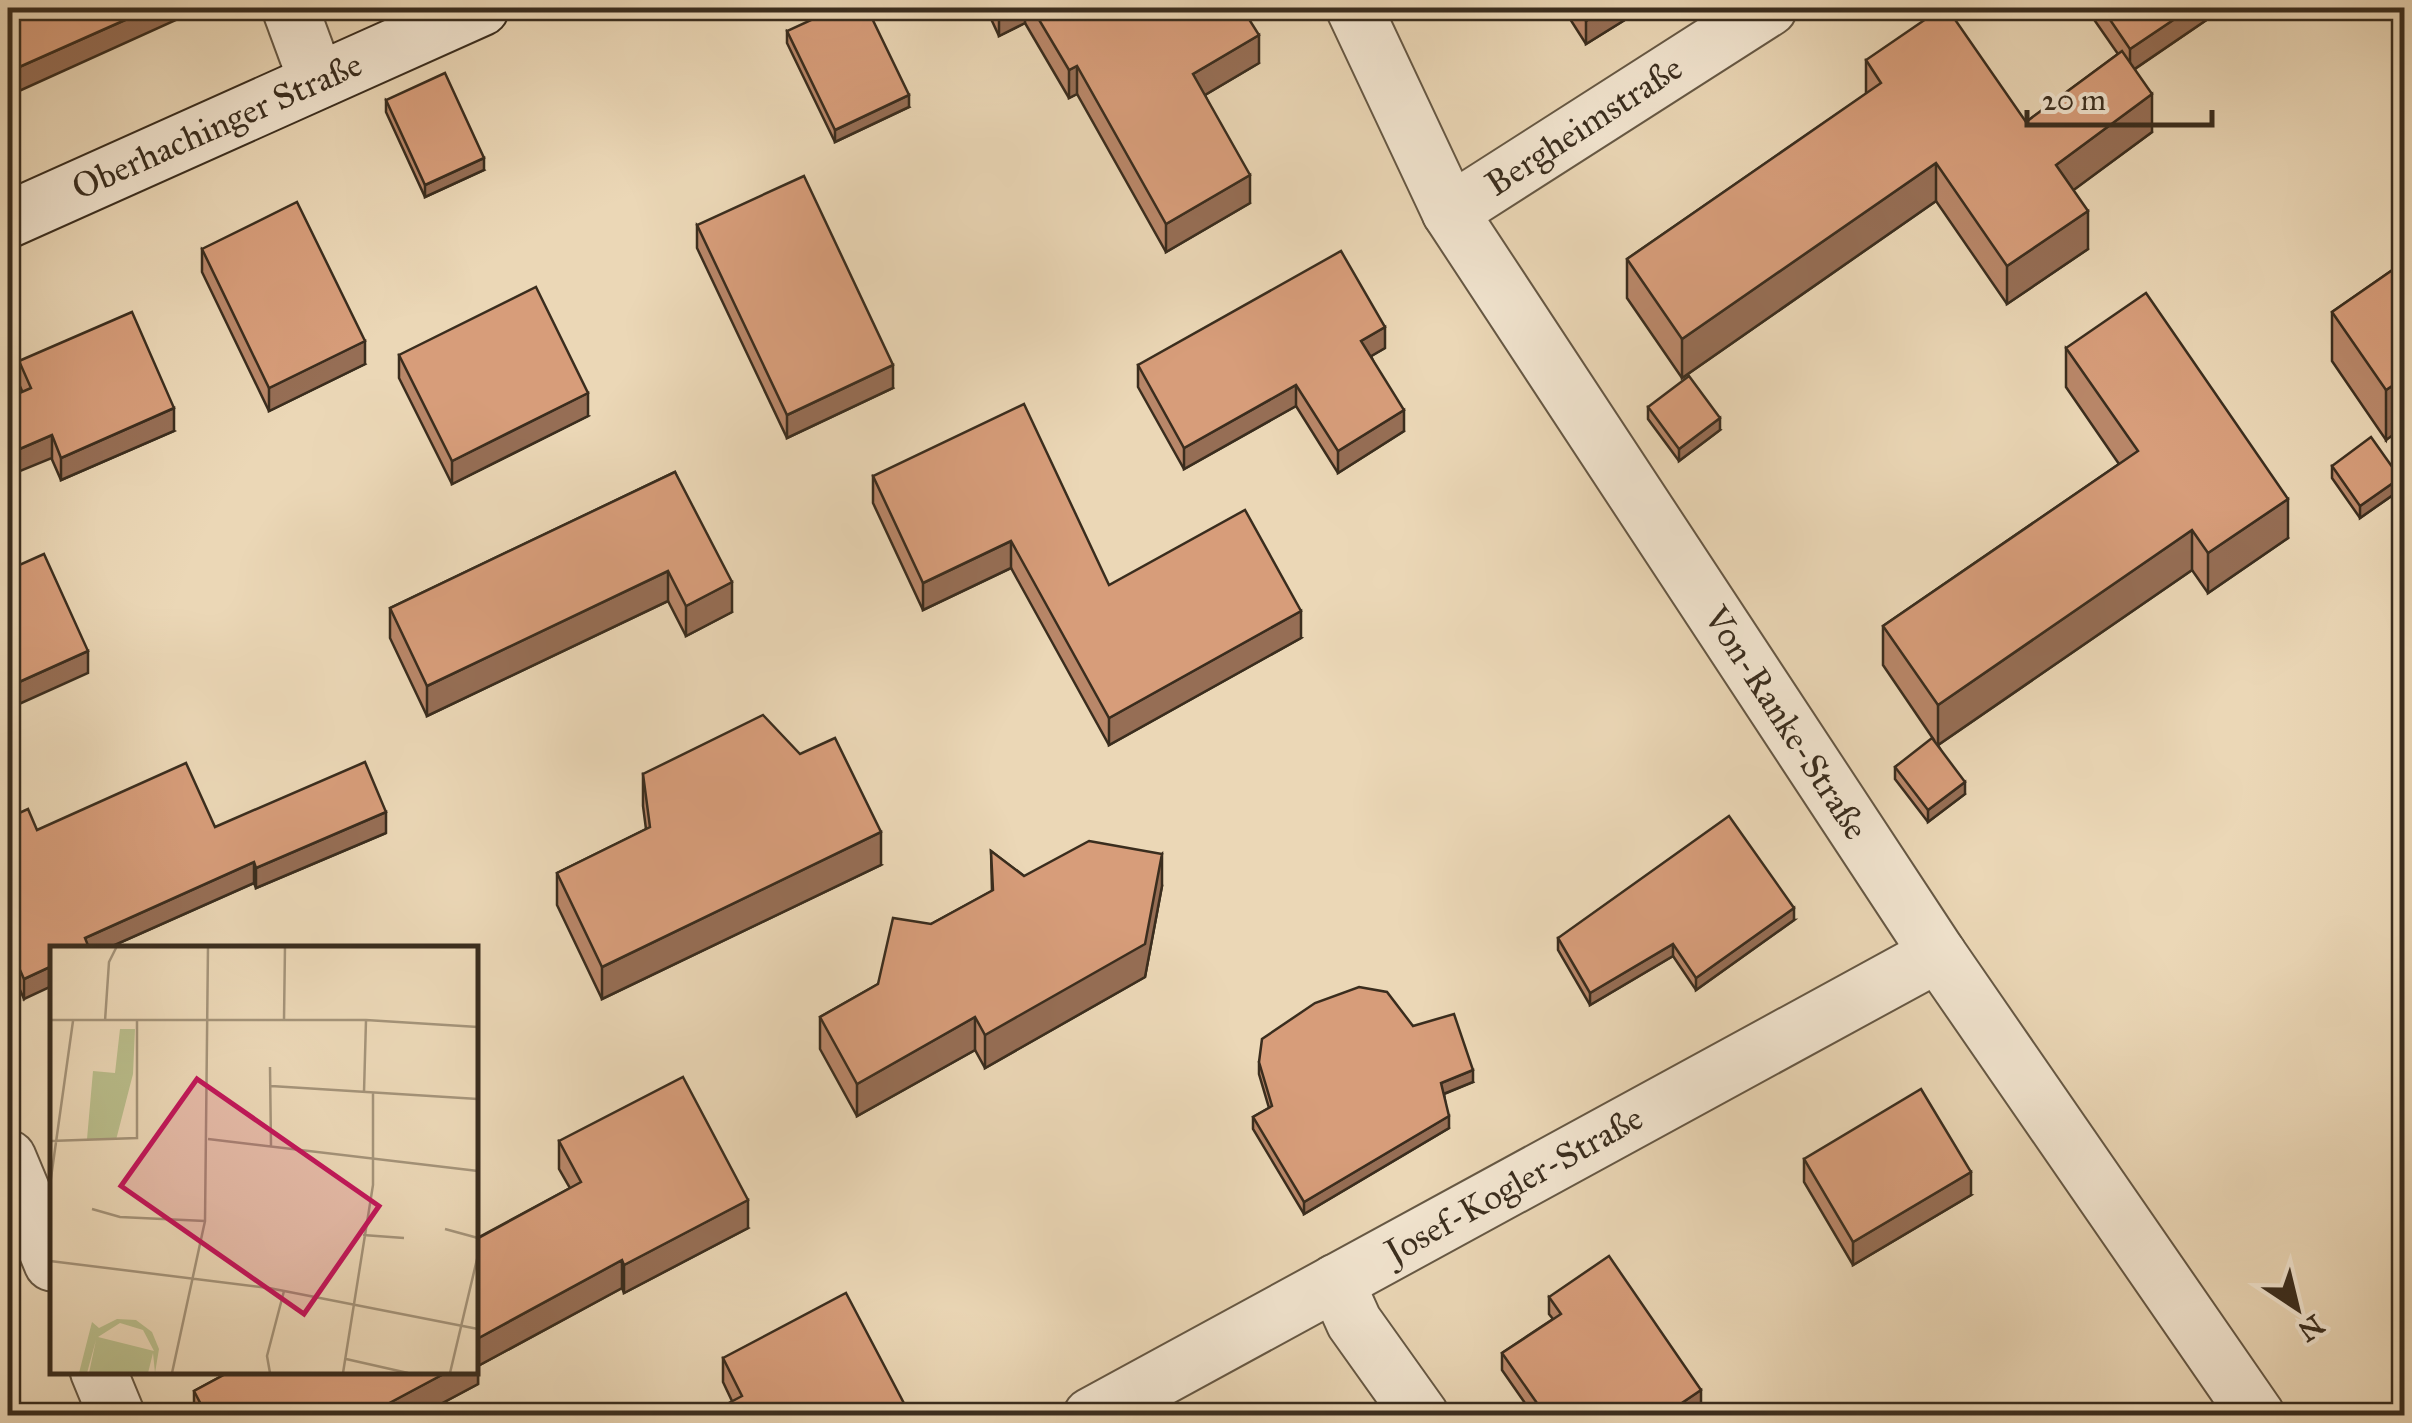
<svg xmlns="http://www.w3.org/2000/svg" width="2412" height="1423" viewBox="0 0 2412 1423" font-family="'IM FELL Great Primer',serif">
<rect width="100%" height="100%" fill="#ebd7b6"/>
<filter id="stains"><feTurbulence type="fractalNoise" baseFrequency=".002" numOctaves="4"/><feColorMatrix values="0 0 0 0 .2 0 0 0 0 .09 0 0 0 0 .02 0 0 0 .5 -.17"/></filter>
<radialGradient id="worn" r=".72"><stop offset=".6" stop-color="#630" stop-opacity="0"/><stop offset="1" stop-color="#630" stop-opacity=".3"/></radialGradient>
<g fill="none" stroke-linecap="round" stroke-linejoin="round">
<defs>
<g id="street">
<polyline points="290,8 317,81"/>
<polyline points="1354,8 1450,212 1938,954 2257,1416"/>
<polyline points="1450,212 1769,8"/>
<polyline points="8,1158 52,1263"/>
<polyline points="1336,1282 1354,1322 1421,1416"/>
<polyline points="98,1370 117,1416"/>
<polyline points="1091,1416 1938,954"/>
</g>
<polyline id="secondary" points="8,220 481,8"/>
</defs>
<use href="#street" stroke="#665844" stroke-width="59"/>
<use href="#secondary" stroke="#3a2d1e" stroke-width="59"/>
<use href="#street" stroke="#f2e5d0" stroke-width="55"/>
<use href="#secondary" stroke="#f2e5d0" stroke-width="55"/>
</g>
<g fill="#b98769" stroke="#3a2d1e" stroke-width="2.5">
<polygon points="986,8 1242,8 1259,63 1205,95 1250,203 1166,252 1077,94 1069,98 1025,23 999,36"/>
<polygon points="1563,8 1644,8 1586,44"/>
<polygon points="2086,8 2224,8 2135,69 2152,132 2073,190 2088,249 2007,304 1936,201 1682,378 1627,298 1627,259 1866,94 1866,60 2026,122 2118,54"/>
<polygon points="787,31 909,107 835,142 787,43"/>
<polygon points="386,100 484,170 425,197 386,112"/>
<polygon points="697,225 893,388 787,438 697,248"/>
<polygon points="202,249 365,364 269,411 202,272"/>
<polygon points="2404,262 2386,440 2332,361 2332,312"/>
<polygon points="1385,348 1371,356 1404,431 1338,473 1296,406 1184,469 1138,387 1138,365"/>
<polygon points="2066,348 2288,538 2208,593 2192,570 1938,745 1965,794 1928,822 1895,779 1895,767 1934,740 1883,665 1883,626 2119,464 2066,387"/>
<polygon points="399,355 588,416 452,484 399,378"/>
<polygon points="19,361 174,431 61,480 19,384"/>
<polygon points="1648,407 1720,430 1679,461 1648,419"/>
<polygon points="2332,466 2400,490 2360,518 2332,478"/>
<polygon points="675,472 732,612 686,636 668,601 427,716 390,638 390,608"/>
<polygon points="873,476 1109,585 1301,638 1109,745 1011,568 923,610 873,503"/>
<polygon points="643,774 881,865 602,999 557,905 557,873 646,829 643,806"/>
<polygon points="8,818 37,830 215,827 386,833 256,888 254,883 108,948 52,948 24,999 8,963"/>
<polygon points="991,851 1024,876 1162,886 1145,977 985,1068 975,1050 857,1116 820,1049 820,1017 878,984 931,924 992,891"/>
<polygon points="1794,920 1696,990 1673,956 1590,1005 1558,950 1558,938"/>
<polygon points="1413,1026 1473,1082 1444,1094 1449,1128 1304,1214 1253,1129 1253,1117 1269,1108 1259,1074 1259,1062"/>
<polygon points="559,1141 748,1228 624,1293 622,1288 478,1366 478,1384 418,1416 194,1416 194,1391 570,1188 559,1169"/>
<polygon points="1804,1159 1971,1195 1853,1265 1804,1182"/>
<polygon points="1549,1297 1701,1407 1688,1416 1534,1416 1502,1370 1502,1353 1553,1319 1549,1314"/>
<polygon points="723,1358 908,1416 732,1401 723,1382"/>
</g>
<g fill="#966e55" stroke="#3a2d1e" stroke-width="2.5">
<polygon points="152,8 198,8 198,10 8,96 8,72"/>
<polygon points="999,8 1025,8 1025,23 999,36"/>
<polygon points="1607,8 1644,8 1586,44 1586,21"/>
<polygon points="2191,8 2224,8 2130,72 2130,49"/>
<polygon points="1259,35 1259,63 1193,102 1193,74"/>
<polygon points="1077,66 1077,94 1069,98 1069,70"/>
<polygon points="2152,94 2152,132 2056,203 2056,165"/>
<polygon points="909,95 909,107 835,142 835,130"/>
<polygon points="484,158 484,170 425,197 425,185"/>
<polygon points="1936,163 1936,201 1682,378 1682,339"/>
<polygon points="1250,175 1250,203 1166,252 1166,224"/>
<polygon points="2088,211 2088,249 2007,304 2007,266"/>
<polygon points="1385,327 1385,348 1361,362 1361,341"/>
<polygon points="365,341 365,364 269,411 269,388"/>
<polygon points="893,365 893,388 787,438 787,415"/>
<polygon points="2404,378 2404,427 2386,440 2386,390"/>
<polygon points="1296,385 1296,406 1184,469 1184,448"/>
<polygon points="588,393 588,416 452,484 452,461"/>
<polygon points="174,408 174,431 61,480 61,458"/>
<polygon points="1404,410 1404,431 1338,473 1338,451"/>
<polygon points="1720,418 1720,430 1679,461 1679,449"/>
<polygon points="52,435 52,458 8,476 8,454"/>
<polygon points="2400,478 2400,490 2360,518 2360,506"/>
<polygon points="2288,499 2288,538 2208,593 2208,553"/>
<polygon points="2192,530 2192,570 1938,745 1938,705"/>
<polygon points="1011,541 1011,568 923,610 923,583"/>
<polygon points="668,571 668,601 427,716 427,686"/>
<polygon points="732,582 732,612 686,636 686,606"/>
<polygon points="1301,611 1301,638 1109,745 1109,718"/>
<polygon points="88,651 88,673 8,709 8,687"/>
<polygon points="1965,782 1965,794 1928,822 1928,810"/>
<polygon points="386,812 386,833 256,888 256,868"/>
<polygon points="881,832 881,865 602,999 602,967"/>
<polygon points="1162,854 1162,886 1145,977 985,1068 985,1035"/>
<polygon points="254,862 254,883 108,948 85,948 85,938"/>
<polygon points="1794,908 1794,920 1696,990 1696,978"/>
<polygon points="1673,944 1673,956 1590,1005 1590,993"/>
<polygon points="52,966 52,986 24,999 24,979"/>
<polygon points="975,1017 975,1050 857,1116 857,1084"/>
<polygon points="1473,1070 1473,1082 1441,1095 1441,1083"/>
<polygon points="1449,1116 1449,1128 1304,1214 1304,1202"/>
<polygon points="1971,1172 1971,1195 1853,1265 1853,1242"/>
<polygon points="748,1200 748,1228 624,1293 624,1265"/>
<polygon points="622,1260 622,1288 478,1366 478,1384 418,1416 365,1416 451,1370 475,1370 475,1340"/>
<polygon points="1701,1390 1701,1407 1688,1416 1667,1416 1667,1413"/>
<polygon points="347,1409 347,1416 335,1416"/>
</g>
<g fill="#d79d7a" stroke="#3a2d1e" stroke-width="2.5">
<polygon points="8,8 152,8 8,72"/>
<polygon points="837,8 867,8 909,95 835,130 787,31"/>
<polygon points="1032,8 1242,8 1259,35 1193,74 1250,175 1166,224 1077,66 1069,70"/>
<polygon points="1578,8 1607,8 1586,21"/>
<polygon points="1942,8 1947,8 2026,122 2122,51 2152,94 2056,165 2088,211 2007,266 1936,163 1682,339 1627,259 1881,83 1866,60"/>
<polygon points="2102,8 2191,8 2130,49"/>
<polygon points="445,73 484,158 425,185 386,100"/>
<polygon points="804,176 893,365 787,415 697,225"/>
<polygon points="297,202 365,341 269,388 202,249"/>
<polygon points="1341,251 1385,327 1361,341 1404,410 1338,451 1296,385 1184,448 1138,365"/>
<polygon points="2404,262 2404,378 2386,390 2332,312"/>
<polygon points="536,287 588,393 452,461 399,355"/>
<polygon points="2146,293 2288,499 2208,553 2192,530 1938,705 1883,626 2138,451 2066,348"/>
<polygon points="132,312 174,408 61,458 52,435 8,454 8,398 31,388 19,361"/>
<polygon points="1689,376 1720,418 1679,449 1648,407"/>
<polygon points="1024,404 1109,585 1245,510 1301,611 1109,718 1011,541 923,583 873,476"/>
<polygon points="2371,437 2400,478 2360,506 2332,466"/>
<polygon points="675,472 732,582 686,606 668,571 427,686 390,608"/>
<polygon points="44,554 88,651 8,687 8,570"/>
<polygon points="763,715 800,754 835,738 881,832 602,967 557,873 650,827 643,774"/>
<polygon points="1932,738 1965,782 1928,810 1895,767"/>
<polygon points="365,762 386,812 256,868 254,862 85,938 89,948 52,948 52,966 24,979 8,943 8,818 28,809 37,830 186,763 215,827"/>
<polygon points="1729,816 1794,908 1696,978 1673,944 1590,993 1558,938"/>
<polygon points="1089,841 1162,854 1145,944 985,1035 975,1017 857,1084 820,1017 878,984 893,918 931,924 993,890 991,851 1024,876"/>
<polygon points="1359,987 1387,992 1413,1026 1454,1014 1473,1070 1441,1083 1449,1116 1304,1202 1253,1117 1272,1106 1259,1062 1262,1039 1315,1003"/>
<polygon points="683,1077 748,1200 624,1265 622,1260 475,1340 475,1240 581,1182 559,1141"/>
<polygon points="1921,1089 1971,1172 1853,1242 1804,1159"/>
<polygon points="1609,1256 1701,1390 1667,1413 1668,1416 1546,1416 1502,1353 1561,1314 1549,1297"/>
<polygon points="846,1293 908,1411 898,1416 704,1416 742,1396 723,1358"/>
<polygon points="233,1370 451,1370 365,1416 351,1416 347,1409 335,1416 207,1416 194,1391"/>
<polygon points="615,1409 619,1416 605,1416"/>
</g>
<g text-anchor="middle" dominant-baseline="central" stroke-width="9" stroke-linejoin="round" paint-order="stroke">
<g font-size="35" fill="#3a2d1e" stroke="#f2e5d0">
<text transform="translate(217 126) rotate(-24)">Oberhachinger Straße</text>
<text transform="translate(1584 126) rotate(-33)">Bergheimstraße</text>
<text transform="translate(1786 723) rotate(57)">Von-Ranke-Straße</text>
<text transform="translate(1514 1185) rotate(-29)">Josef-Kogler-Straße</text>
</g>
</g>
<g transform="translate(50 946)">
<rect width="428" height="428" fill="#ebd7b6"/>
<path d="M70 83H85L83 128 66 194 37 193 43 125 65 127ZM67 373 86 374 102 386 109 403 105 427 103 407 98 427H39L46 394 37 427H29L42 376 49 382ZM70 377 93 384 104 405 48 391Z" fill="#babe8c" fill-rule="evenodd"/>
<path fill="none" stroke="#a49379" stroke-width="2.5" d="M0 74H316L428 81M234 74 235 0M55 75 59 16 67 0M220 121 221 200M221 140 428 153M314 146 316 74M158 193 428 225M0 195 87 192V74M0 239 23 75M42 263 70 271 155 275M395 283 428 292M313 289 354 292M0 315 219 342 428 383M296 413 358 427M122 427 155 275 158 0M220 427 217 410 234 345M293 427 323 239V147M400 427 428 309"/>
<path fill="#c2185b" fill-opacity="0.15" stroke="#c2185b" stroke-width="5" d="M147 133 329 260 254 368 71 240Z"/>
<rect width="428" height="428" fill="none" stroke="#3a2d1e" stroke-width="5"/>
</g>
<rect width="2412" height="1423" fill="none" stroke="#ebd7b6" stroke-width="40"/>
<rect x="10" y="10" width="2392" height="1403" fill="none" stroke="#3a2d1e" stroke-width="5"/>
<rect x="20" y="20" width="2372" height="1383" fill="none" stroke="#3a2d1e" stroke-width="2.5"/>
<g transform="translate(2297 1308) rotate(145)" stroke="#f2e5d0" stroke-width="8" paint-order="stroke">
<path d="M0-8L18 38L0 25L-18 38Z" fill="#3a2d1e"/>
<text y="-15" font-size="28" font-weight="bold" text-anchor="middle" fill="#3a2d1e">N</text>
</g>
<path d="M2027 110v15h185v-15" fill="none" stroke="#3a2d1e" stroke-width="5"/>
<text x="2042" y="110" font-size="30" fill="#3a2d1e" stroke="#f2e5d0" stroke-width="8" paint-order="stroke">20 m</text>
<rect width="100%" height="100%" filter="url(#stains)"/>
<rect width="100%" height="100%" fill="url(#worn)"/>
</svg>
